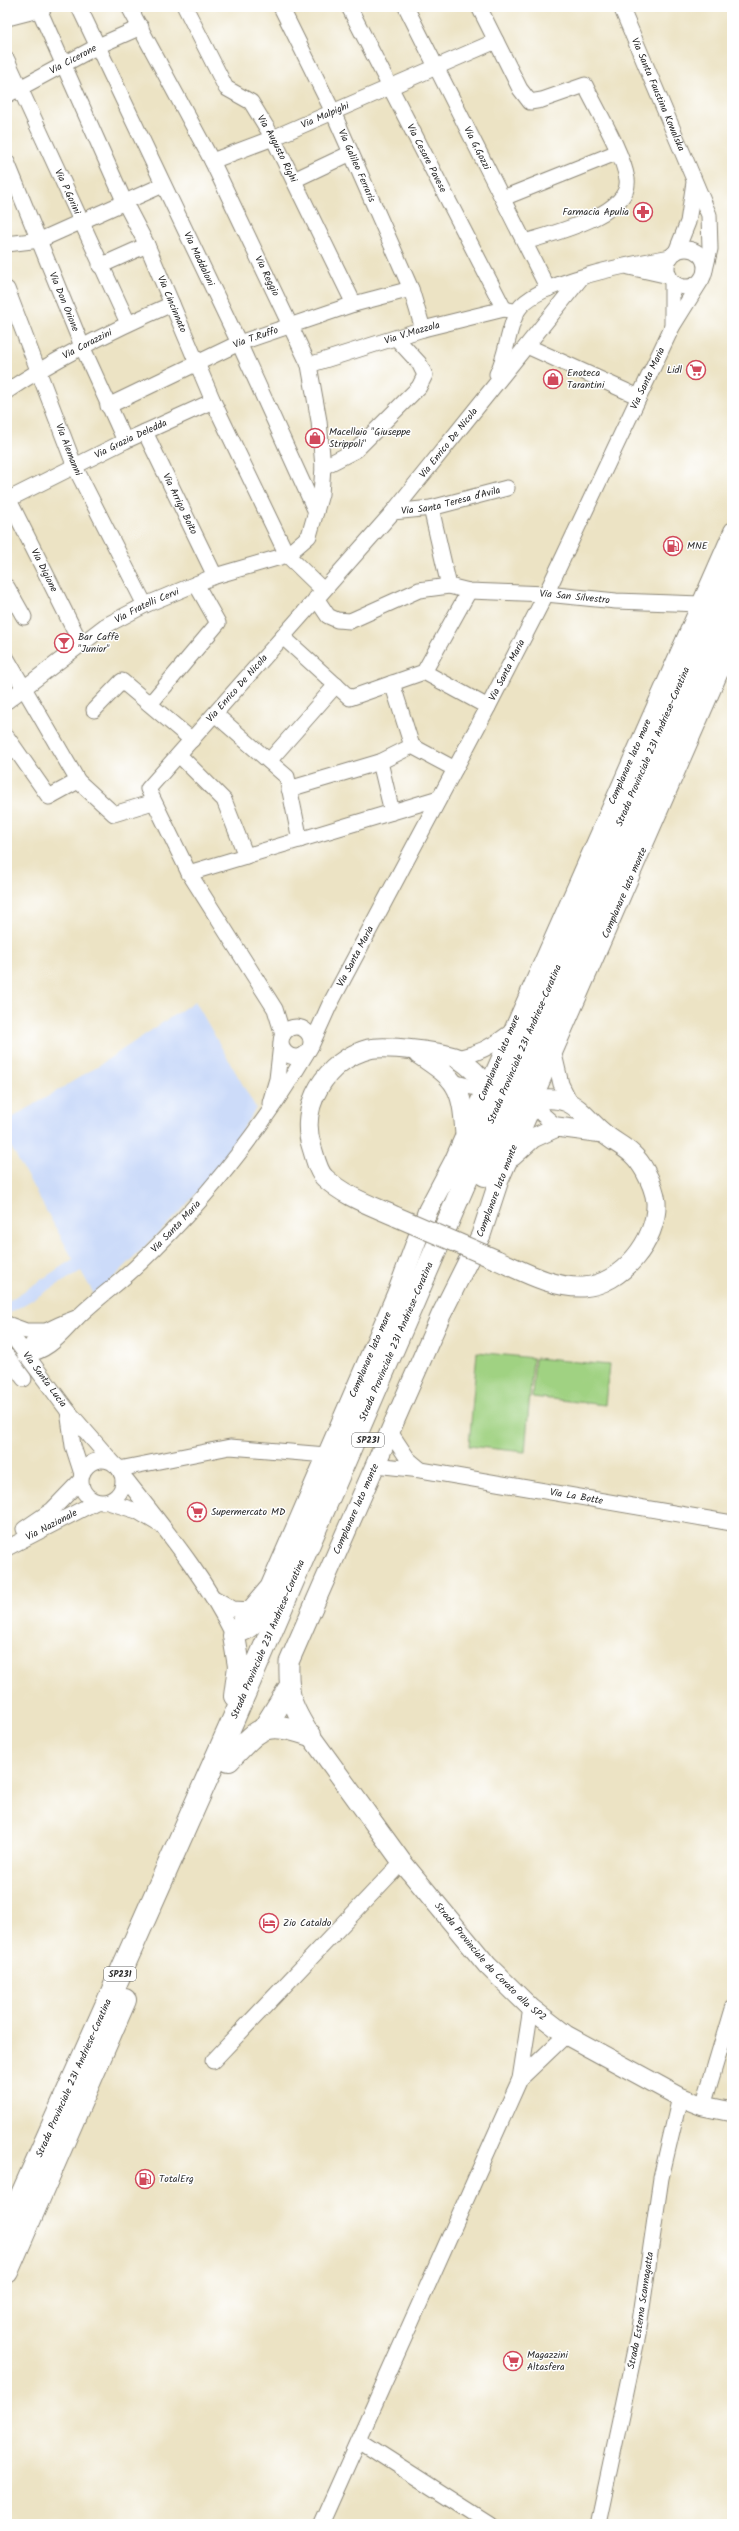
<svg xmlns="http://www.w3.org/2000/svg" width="739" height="2531" viewBox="0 0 739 2531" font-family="Kalam,sans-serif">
<rect width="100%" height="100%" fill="#fff"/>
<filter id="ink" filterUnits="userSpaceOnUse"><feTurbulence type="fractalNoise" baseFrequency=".025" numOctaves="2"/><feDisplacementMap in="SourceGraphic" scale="8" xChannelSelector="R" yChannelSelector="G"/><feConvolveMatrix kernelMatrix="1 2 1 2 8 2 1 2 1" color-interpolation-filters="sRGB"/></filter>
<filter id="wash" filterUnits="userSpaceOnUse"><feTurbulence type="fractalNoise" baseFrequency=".012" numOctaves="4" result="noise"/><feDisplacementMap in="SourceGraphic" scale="16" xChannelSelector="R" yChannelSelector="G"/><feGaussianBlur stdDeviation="0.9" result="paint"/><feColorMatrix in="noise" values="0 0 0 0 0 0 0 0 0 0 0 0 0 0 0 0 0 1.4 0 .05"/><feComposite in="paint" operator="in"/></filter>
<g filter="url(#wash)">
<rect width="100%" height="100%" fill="#ece3c4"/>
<polygon fill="#ccdbf9" points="195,1001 256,1108 219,1166 180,1212 95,1296 81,1271 8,1314 7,1302 73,1259 7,1140 7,1121 95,1068"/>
<g fill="#a0d282" stroke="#667e56">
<polygon points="477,1352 533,1358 525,1452 469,1446"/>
<polygon points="535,1358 609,1365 605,1405 532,1397"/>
</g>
</g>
<g filter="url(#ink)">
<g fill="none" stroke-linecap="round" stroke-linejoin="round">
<defs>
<g id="minor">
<path id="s1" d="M38 7 125 203 147 245 213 401 287 555 323 590"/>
<path id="s2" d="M79 7 239 343 316 512"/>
<path id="s3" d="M185 7 226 88 251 102 273 138 354 304"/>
<path id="s4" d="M281 7 333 112 411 289 423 329"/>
<path id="s5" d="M349 7 504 309"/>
<path id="s6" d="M406 7 548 289"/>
<path d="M479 7 520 89 530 102 542 100 585 85C597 110 623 153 627 179 632 215 550 234 525 242"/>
<path id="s7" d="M621 7 709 215 710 249 705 270"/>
<path id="s8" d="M7 60 128 323"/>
<path id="s9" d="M7 95 98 46 141 27"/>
<path id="s10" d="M212 161 273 138 496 41"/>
<path id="s11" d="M7 162 82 346 125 441"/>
<polyline points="294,180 351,153"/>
<polyline points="503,198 618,152"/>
<polyline points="7,244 40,240 163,185"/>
<circle cx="686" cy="268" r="19"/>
<polyline points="676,252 688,222 694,182"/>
<polyline points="100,266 147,245"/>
<polyline points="629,267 669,276"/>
<polyline points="672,281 672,327"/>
<path id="s12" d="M7 289 75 467 145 605"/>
<polyline points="527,346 639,397"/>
<path id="s13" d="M309 365 423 329 504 309 514 311"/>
<path d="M497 374C507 355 508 327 518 310 536 281 637 263 671 257"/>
<path id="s14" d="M7 391C59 356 115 329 172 304"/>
<path id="s15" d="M108 406 239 343 354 304 411 289"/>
<path id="s16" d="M145 432 215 576"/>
<polyline points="323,467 356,450 419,387 425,375 419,363 396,338"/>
<path id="s17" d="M7 496 81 644"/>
<path id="s18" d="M7 500 125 441 213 401"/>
<polyline points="431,508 449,586"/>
<path id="s19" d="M393 512 431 508 507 488"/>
<polyline points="7,587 24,617"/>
<path id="s20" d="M316 598 328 616 337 620 350 621 419 590 449 586 469 591 546 594 616 601 701 604"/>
<polyline points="283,637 350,698 424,672 469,591"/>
<polyline points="7,659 78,781 114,814 153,802"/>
<polyline points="424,672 488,707"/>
<polyline points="392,683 412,746 455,769"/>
<path id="s21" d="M7 701 105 626 145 605 215 576 287 555 309 536 321 494 323 467 319 421 309 365 212 161 129 7"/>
<polyline points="150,704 218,623 196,584"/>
<polyline points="94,710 122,681 192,740"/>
<polyline points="215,714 287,777 300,840"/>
<polyline points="7,737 49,797 78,781"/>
<polyline points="179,755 224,800 246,856"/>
<polyline points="269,761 336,685"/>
<polyline points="380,762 392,812"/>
<polyline points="289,789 380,762 412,746"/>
<polyline points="189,873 439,798"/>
<circle cx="296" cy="1042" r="15"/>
<path id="s22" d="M283 1035 275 1009 189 873 148 789 393 512 581 278"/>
<path id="s23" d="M311 1046 329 1006 488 707 546 594 672 327 702 279"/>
<polyline points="554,1054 561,1084 570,1102"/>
<path d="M457 1058C477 1054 492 1047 508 1034"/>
<path id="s24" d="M456 1083 476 1088 487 1086 732 530"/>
<polyline points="270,1103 277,1079 281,1044"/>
<path id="s25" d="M557 1127 542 1114 534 1100 732 646"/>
<polyline points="7,1324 26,1331 46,1331"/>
<path id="s26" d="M7 1329 68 1411 115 1465"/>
<path id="s27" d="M25 1355C50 1351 61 1334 78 1317 97 1298 121 1282 140 1263 205 1201 260 1132 306 1054"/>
<path d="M25 1355C36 1333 54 1326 76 1318"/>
<polyline points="7,1356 24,1379"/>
<polyline points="68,1411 73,1446 82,1474"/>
<polyline points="390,1432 408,1459 421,1470"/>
<circle cx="102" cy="1481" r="21"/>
<path id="s28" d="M375 1465 421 1470 732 1523"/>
<polyline points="119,1469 230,1447 326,1455"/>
<path d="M121 1473C163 1527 204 1575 234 1636 259 1632 261 1614 268 1594"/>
<polyline points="108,1502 137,1511 157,1523"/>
<polyline points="24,1529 52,1510 80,1481"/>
<path id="s29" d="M7 1548 96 1502"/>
<polyline points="216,1599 233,1609 251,1610"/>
<polyline points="213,2061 402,1862"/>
<polyline points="520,2079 566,2035"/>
<polyline points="703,2106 732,2009"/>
<polyline points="359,2440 490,2524"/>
<polyline points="321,2524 520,2079 531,2008"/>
<path id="s30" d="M598 2524 638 2335 661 2178 680 2097"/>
</g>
<g id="major">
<polyline points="7,16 42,7"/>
<path d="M418 1054C457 1080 462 1086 465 1134"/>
<polyline points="512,1157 533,1138 557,1127 603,1133"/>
<path id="s31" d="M497 1260C524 1272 553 1288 583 1287 621 1285 658 1240 656 1202 655 1192 650 1180 645 1171 632 1147 617 1146 601 1131 576 1108 571 1094 534 1100L499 1180 481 1235 441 1315 289 1662C288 1697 292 1706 310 1735L402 1862 487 1965 531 2008 566 2035 680 2097 703 2106 732 2112"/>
<path id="s32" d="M234 1636 245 1617 270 1587 397 1293 428 1210 454 1161 487 1086C479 1075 471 1067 459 1059 446 1052 384 1045 369 1049 326 1060 298 1106 312 1148 315 1157 318 1172 325 1178 345 1197 373 1206 397 1217"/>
</g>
<g id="highway">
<polyline points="485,1175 732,610"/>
<polyline points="234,1636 239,1666 235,1696"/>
<polyline points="265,1727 288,1690"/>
<path d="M229 1760C260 1727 265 1719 310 1735"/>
<path id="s33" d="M7 2228 233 1720 732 563"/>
<polyline points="7,2272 125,2000"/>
</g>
</defs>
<use href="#minor" stroke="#8c8778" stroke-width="17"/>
<use href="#major" stroke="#8c8778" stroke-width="21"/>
<use href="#highway" stroke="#8c8778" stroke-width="24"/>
<use href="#minor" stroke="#fff" stroke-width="15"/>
<use href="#major" stroke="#fff" stroke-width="19"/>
<use href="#highway" stroke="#fff" stroke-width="22"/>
<defs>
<polyline id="major-bridge" points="397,1217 497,1260"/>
</defs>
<use href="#major-bridge" stroke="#8c8778" stroke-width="21" stroke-linecap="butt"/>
<use href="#major-bridge" stroke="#fff" stroke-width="19"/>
</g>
</g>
<defs>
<symbol id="pharmacy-ring" viewBox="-11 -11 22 22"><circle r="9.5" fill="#fff" stroke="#d1495b" stroke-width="1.5"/><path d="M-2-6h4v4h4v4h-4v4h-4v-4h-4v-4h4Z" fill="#d1495b"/></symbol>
<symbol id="supermarket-ring" viewBox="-11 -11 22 22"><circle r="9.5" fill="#fff" stroke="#d1495b" stroke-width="1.5"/><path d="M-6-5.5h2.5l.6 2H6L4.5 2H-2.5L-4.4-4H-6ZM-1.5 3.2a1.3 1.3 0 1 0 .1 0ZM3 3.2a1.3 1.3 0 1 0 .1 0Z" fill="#d1495b"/></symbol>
<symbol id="shop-ring" viewBox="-11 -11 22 22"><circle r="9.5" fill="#fff" stroke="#d1495b" stroke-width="1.5"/><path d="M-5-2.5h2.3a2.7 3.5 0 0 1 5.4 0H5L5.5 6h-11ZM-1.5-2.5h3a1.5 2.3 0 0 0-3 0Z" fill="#d1495b"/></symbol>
<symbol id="fuel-ring" viewBox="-11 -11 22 22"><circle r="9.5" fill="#fff" stroke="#d1495b" stroke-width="1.5"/><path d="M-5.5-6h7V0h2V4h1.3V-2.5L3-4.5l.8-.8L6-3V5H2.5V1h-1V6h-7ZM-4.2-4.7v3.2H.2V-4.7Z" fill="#d1495b"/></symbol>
<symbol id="bar-ring" viewBox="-11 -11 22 22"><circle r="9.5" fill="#fff" stroke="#d1495b" stroke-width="1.5"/><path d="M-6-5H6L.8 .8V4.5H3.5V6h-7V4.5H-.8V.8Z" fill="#d1495b"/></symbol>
<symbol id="hotel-ring" viewBox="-11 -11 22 22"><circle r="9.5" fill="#fff" stroke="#d1495b" stroke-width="1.5"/><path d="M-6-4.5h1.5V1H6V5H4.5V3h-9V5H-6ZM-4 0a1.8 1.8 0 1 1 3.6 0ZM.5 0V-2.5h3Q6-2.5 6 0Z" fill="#d1495b"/></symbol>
</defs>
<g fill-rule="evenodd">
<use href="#pharmacy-ring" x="632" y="201" width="22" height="22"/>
<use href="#supermarket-ring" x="685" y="359" width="22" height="22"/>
<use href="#shop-ring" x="542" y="368" width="22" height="22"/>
<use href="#shop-ring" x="304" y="427" width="22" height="22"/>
<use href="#fuel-ring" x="662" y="535" width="22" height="22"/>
<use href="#bar-ring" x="53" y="632" width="22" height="22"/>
<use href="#supermarket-ring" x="186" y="1501" width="22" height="22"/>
<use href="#hotel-ring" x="258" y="1912" width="22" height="22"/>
<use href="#fuel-ring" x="134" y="2168" width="22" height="22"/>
<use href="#supermarket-ring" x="502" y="2350" width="22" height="22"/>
</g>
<g text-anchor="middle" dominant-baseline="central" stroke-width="3" stroke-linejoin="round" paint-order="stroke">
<g fill="#fff" stroke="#6b6b6b" stroke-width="1">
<rect x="352" y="1433" width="32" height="14" rx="3"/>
<rect x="104" y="1967" width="32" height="14" rx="3"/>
</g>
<g font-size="9" font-weight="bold" fill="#2b2b2b">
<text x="368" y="1440">SP231</text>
<text x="120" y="1974">SP231</text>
</g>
<g font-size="10" fill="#2b2b2b" stroke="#fff">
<text stroke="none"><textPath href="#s9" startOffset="75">Via Cicerone</textPath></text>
<text stroke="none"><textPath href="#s7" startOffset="95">Via Santa Faustina Kowalska</textPath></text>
<text stroke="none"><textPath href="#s10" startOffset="122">Via Malpighi</textPath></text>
<text stroke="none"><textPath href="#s6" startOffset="158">Via G.Gozzi</textPath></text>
<text stroke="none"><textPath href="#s3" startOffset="173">Via Augusto Righi</textPath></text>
<text stroke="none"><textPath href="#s5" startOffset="170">Via Cesare Pavese</textPath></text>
<text stroke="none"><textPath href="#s4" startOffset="176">Via Galileo Ferraris</textPath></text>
<text stroke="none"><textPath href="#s8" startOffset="145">Via P.Gorini</textPath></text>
<text stroke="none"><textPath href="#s2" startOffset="279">Via Maddaloni</textPath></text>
<text transform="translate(267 276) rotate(64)">Via Reggio</text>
<text stroke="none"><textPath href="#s11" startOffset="151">Via Don Orione</textPath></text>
<text stroke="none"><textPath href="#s1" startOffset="326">Via Cincinnato</textPath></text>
<text stroke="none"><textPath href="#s13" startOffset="108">Via V.Mazzola</textPath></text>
<text stroke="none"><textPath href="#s15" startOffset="163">Via T.Ruffo</textPath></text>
<text stroke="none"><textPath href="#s14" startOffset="93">Via Corazzini</textPath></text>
<text stroke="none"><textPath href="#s23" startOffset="748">Via Santa Maria</textPath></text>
<text stroke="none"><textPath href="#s18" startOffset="138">Via Grazia Deledda</textPath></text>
<text stroke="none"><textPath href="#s22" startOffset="740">Via Enrico De Nicola</textPath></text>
<text stroke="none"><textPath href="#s12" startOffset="172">Via Alemanni</textPath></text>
<text stroke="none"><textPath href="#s19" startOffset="59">Via Santa Teresa d'Avila</textPath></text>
<text stroke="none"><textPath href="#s16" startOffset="80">Via Arrigo Boito</textPath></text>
<text stroke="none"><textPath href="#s17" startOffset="83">Via Digione</textPath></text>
<text stroke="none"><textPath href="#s20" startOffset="277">Via San Silvestro</textPath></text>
<text stroke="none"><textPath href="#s21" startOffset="170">Via Fratelli Cervi</textPath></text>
<text stroke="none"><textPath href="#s23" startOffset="424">Via Santa Maria</textPath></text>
<text stroke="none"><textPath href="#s22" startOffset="416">Via Enrico De Nicola</textPath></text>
<text stroke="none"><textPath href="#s33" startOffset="1616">Strada Provinciale 231 Andriese-Coratina</textPath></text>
<text stroke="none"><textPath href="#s24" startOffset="386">Complanare lato mare</textPath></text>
<text stroke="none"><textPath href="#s25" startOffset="262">Complanare lato monte</textPath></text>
<text stroke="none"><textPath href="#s23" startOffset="100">Via Santa Maria</textPath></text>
<text stroke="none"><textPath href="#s33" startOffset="1292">Strada Provinciale 231 Andriese-Coratina</textPath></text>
<text transform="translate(499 1058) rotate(-67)">Complanare lato mare</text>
<text transform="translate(497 1191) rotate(-69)">Complanare lato monte</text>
<text stroke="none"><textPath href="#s27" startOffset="200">Via Santa Maria</textPath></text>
<text stroke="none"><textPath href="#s33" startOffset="968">Strada Provinciale 231 Andriese-Coratina</textPath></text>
<text stroke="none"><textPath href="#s32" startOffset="314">Complanare lato mare</textPath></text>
<text stroke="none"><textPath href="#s26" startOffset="63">Via Santa Lucia</textPath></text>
<text stroke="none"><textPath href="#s28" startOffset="204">Via La Botte</textPath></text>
<text transform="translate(356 1509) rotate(-66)">Complanare lato monte</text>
<text stroke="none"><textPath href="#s29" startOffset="50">Via Nazionale</textPath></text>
<text stroke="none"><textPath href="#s33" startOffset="644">Strada Provinciale 231 Andriese-Coratina</textPath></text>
<text stroke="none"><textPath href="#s31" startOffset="1366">Strada Provinciale da Corato alla SP2</textPath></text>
<text stroke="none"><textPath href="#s33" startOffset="164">Strada Provinciale 231 Andriese-Coratina</textPath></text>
<text stroke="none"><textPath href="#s30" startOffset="218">Strada Esterna Scannagatta</textPath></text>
</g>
<g font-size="10" fill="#2b2b2b" stroke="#fff" text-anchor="start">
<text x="629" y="212" text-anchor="end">Farmacia Apulia</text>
<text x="682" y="370" text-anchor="end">Lidl</text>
<text x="567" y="373">Enoteca<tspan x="567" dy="12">Tarantini</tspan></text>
<text x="329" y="432">Macellaio "Giuseppe<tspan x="329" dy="12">Strippoli"</tspan></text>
<text x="687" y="546">MNE</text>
<text x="78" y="637">Bar Caffè<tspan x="78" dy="12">"Junior"</tspan></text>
<text x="211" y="1512">Supermercato MD</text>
<text x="283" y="1923">Zio Cataldo</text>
<text x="159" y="2179">TotalErg</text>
<text x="527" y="2355">Magazzini<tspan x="527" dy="12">Altasfera</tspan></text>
</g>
</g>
<rect width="739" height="2531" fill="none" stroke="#fff" stroke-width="24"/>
</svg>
